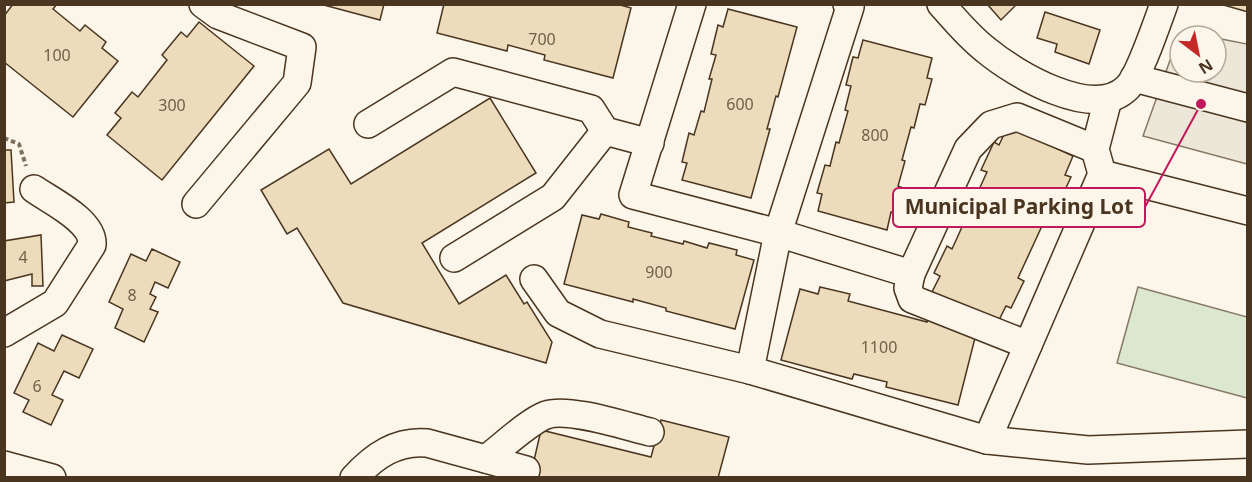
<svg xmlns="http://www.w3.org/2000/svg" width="1252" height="482" viewBox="0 0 1252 482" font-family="'Noto Sans',sans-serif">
<rect width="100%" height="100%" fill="#fbf6e9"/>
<polygon fill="#dce7d0" stroke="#887966" stroke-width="1.5" points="1138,287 1247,317 1247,398 1117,363"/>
<polygon fill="#ede7d9" stroke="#887966" stroke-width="1.5" points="1179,35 1193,36 1180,36 1180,72 1216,72 1216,38 1247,44 1247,164 1143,136"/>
<g fill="#ecdcbc" stroke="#4a3520" stroke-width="1.5">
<polygon points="13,4 57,4 53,9 80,31 85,25 106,42 102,48 118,61 73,117 4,62 4,16"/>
<polygon points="320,4 384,4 380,20"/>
<polygon points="444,4 617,4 631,8 613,78 544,60 545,55 508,45 507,51 437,33"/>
<polygon points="987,4 1017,4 1001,20"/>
<polygon points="1220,4 1248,4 1248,12"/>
<polygon points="728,9 797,27 778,97 776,96 767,129 770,129 751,198 682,180 687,163 682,162 689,133 694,135 701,111 704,112 712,79 709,79 716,55 711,54 718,25 723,27"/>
<polygon points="1045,12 1100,30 1089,64 1055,52 1057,44 1037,38"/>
<polygon points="199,22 254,66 162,180 107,135 121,118 115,113 132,92 138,97 167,60 162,55 181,32 187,37"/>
<polygon points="863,40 932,58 927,78 932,79 925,105 920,104 914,128 911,127 902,160 905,161 898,186 903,188 896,214 891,212 887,230 818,211 822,194 817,193 825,165 830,166 836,142 839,143 848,111 845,110 851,86 846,85 853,57 858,58"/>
<polygon points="490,98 536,173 422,243 459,304 506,275 524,304 527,302 552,342 546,363 343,303 297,228 287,234 261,190 329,149 351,184"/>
<polygon points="1008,126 1073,156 1065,175 1071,177 1058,205 1053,202 1018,278 1024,281 1011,308 1006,306 998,322 932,292 940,276 934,273 947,246 952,249 987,172 981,170 994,142 999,145"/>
<polygon points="4,150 11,150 14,202 4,203"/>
<polygon points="601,214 629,222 628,227 652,233 651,236 683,244 684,241 707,248 709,243 737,250 736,255 754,260 735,329 666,311 666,308 633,299 633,302 564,284 582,215 599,219"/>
<polygon points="41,235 43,286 32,286 32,274 4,281 4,241"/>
<polygon points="152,249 180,262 168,288 155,282 150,294 156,297 150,309 158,312 144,342 115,328 123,309 109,302 131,254 146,261"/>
<polygon points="820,287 850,294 848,301 927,322 929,314 976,334 958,405 886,387 887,382 854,374 852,379 781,360 800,289 818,294"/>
<polygon points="62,335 93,349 79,378 64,371 52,395 63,400 51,425 23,412 29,400 14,393 38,343 54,351"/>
<polygon points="661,420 729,437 718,478 530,478 541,430 651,457"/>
</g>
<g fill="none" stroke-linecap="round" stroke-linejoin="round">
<defs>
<g id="minor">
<polyline points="692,4 633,195 778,233 911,274"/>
<polyline points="847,4 850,7 778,233 750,370 987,440 1088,450 1248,444"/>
<path d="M941 4C955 20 969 37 986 50 1015 74 1093 121 1127 88 1139 77 1157 23 1164 4"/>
<polyline points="1134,78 1248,108"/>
<polyline points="368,124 453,72 591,109 605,131 650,143"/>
<polyline points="1102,174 1248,211"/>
<polyline points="196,204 297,83 302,47 218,15 203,4"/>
<polyline points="454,258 553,197 605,131"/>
<polyline points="534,279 558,313 600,334 750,370"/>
<path d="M4 333 55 303 92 245C94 221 51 201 34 189"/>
<polyline points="1028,345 912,299 908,288 911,274 968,149 991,125 1017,117 1095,149"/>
<polyline points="987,440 1102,174 1095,149 1108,99"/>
<path d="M486 459C502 447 528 422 546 415 568 407 625 426 650 432"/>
<polyline points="4,465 52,478"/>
<path d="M354 478C374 456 397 440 427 443L526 470"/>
</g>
</defs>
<use href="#minor" stroke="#4a3520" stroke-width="30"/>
<polyline stroke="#7f6f5c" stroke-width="4" stroke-dasharray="4.5 3" stroke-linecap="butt" points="4,138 19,144 26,166"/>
<use href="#minor" stroke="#fbf6e9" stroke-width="27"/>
</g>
<g text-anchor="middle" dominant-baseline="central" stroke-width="4.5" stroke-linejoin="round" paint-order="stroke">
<g font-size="16" fill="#725f47">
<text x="542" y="39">700</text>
<text x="57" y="55">100</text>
<text x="740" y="104">600</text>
<text x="172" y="105">300</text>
<text x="875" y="135">800</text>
<text x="23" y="257">4</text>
<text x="659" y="272">900</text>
<text x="132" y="295">8</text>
<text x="879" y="347">1100</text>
<text x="37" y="386">6</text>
</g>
</g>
<path fill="none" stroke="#c2185b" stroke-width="2" d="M1201 104L1145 207"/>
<circle fill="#c2185b" stroke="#fbf6e9" stroke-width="2" cx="1201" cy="104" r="6"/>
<rect fill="#fbf6e9" stroke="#c2185b" stroke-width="2" x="893" y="188" width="252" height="39" rx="6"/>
<g font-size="21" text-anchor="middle" font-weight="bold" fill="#4a3520">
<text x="1019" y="214">Municipal Parking Lot</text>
</g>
<rect width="1252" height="482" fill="none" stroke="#4a3520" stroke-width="12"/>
<g transform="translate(1198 54) rotate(148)"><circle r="28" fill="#fbf6e9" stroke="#b4a999" stroke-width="1.5"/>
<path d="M0-4.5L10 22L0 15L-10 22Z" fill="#c62828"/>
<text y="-9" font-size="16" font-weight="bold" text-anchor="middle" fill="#4a3520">N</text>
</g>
</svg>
